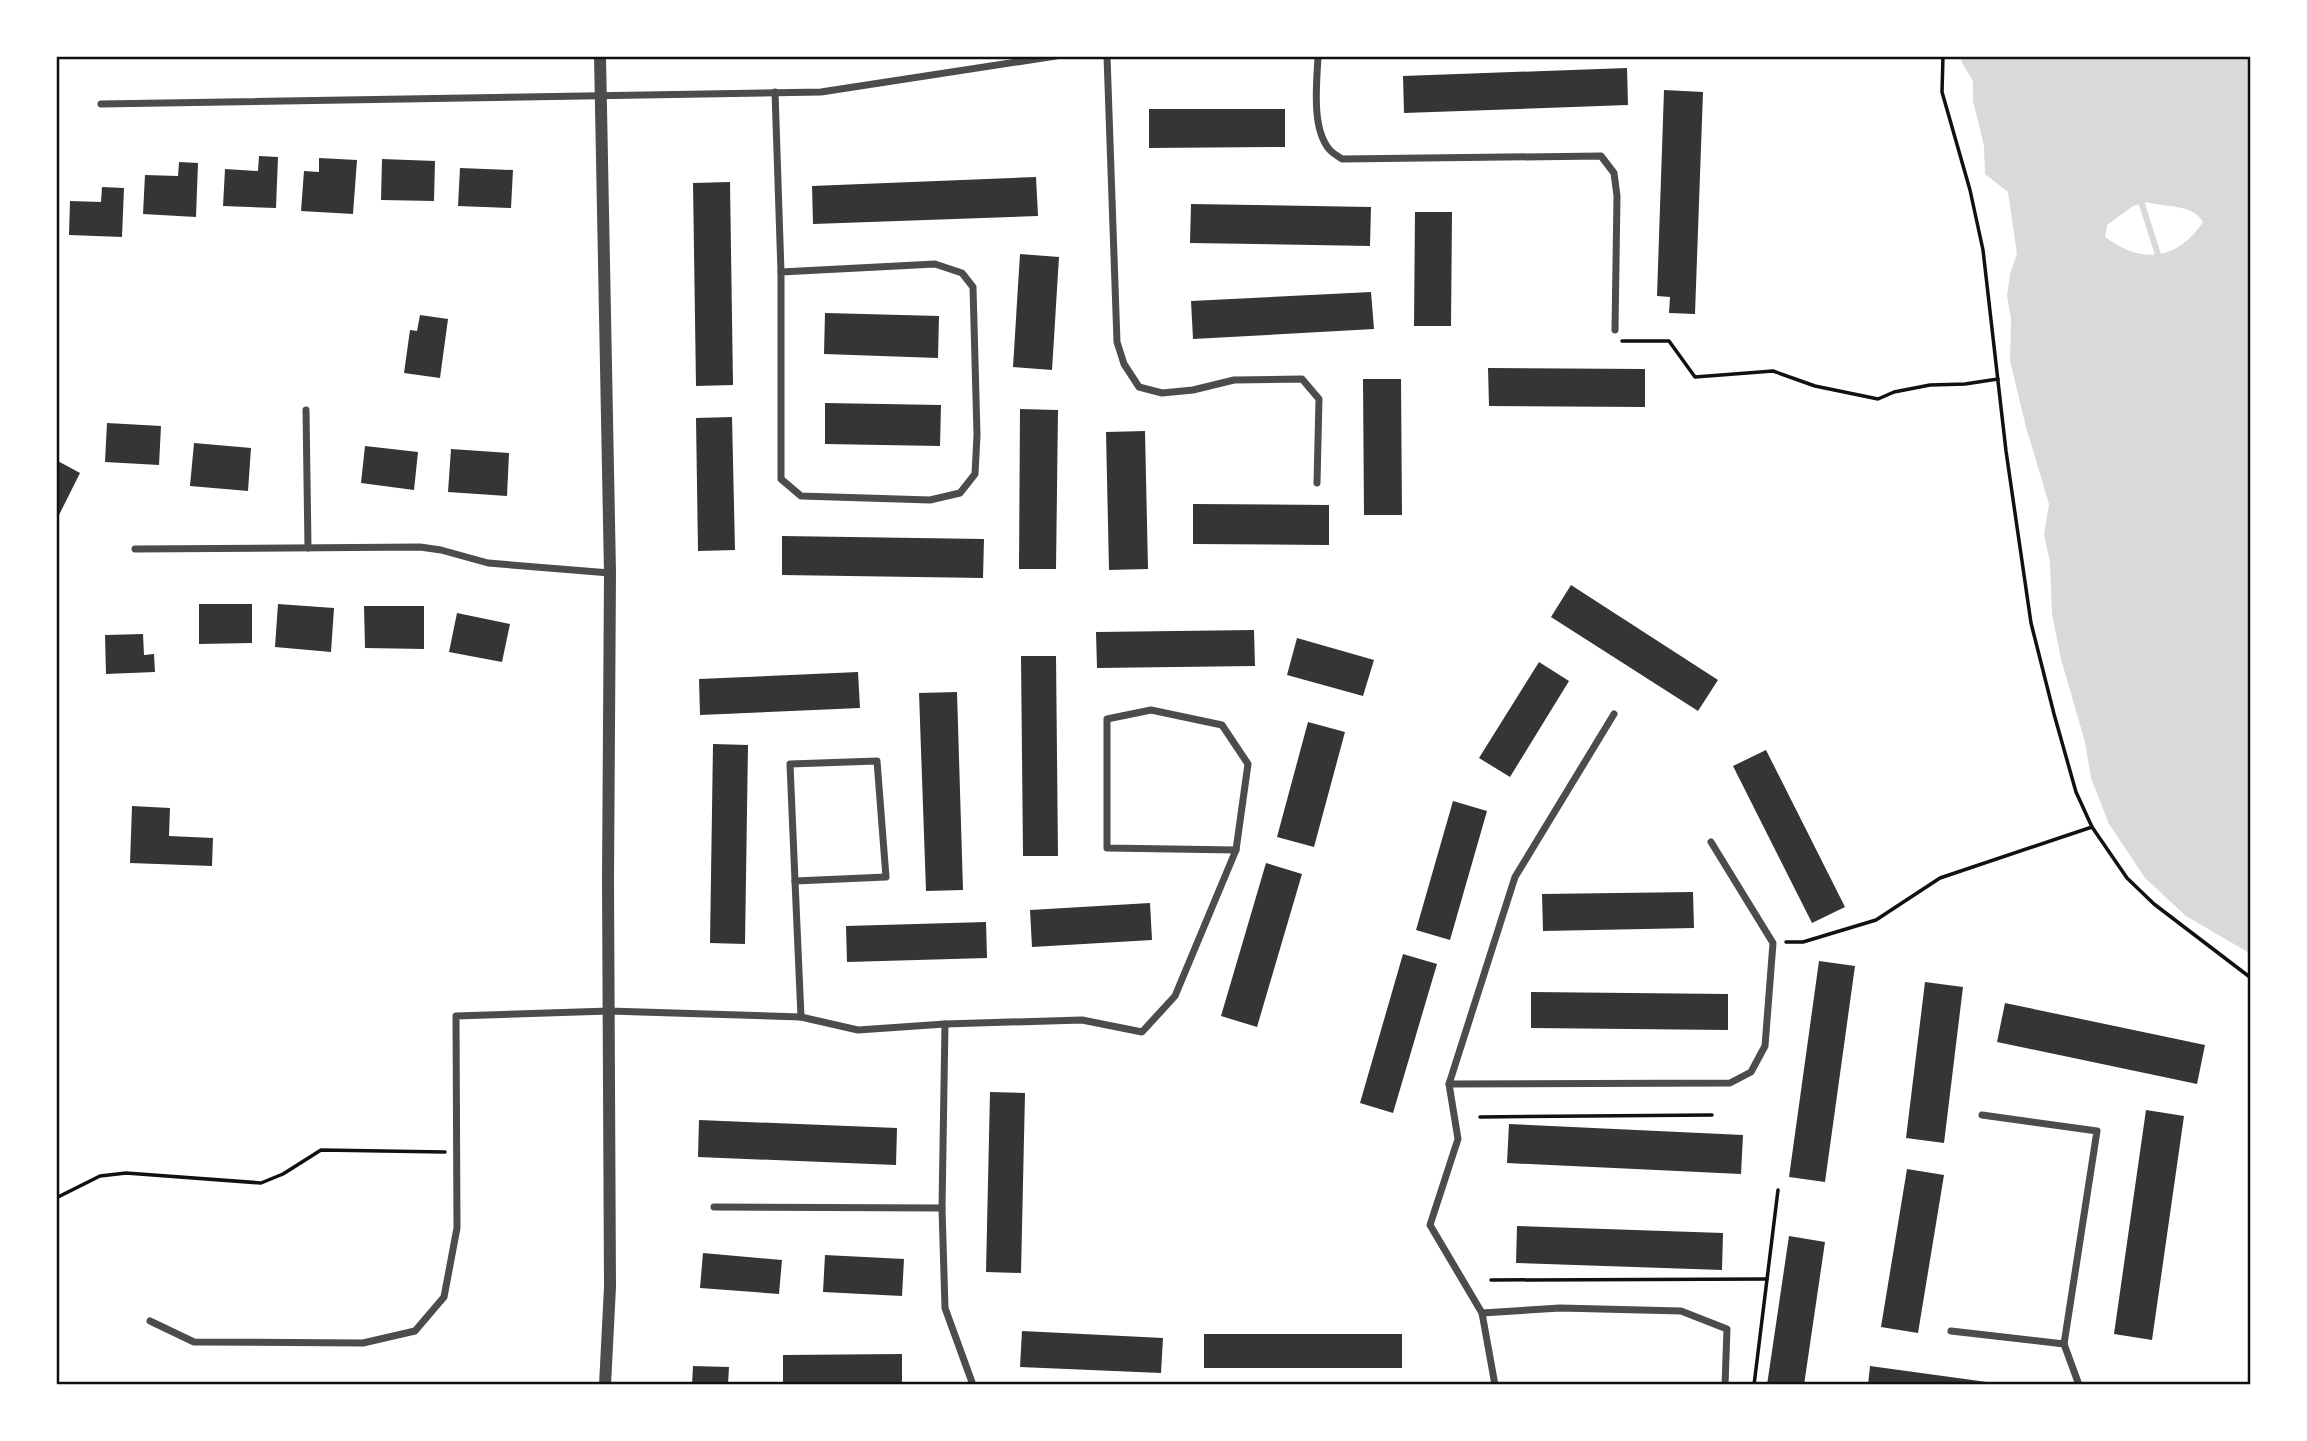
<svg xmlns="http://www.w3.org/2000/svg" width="2307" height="1441" viewBox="0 0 2307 1441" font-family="Karla,sans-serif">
<rect width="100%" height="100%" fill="#fff"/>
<path fill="#d9d9d9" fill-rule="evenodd" d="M1962 56H2251V954L2186 916 2145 878 2109 824 2091 778 2085 742 2061 659 2052 614 2050 562 2044 535 2049 504 2026 427 2010 361 2011 319 2007 296 2010 274 2017 254 2008 192 1985 174 1984 146 1973 101V81L1961 61ZM2147 202C2166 208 2192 203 2203 222 2177 261 2141 264 2105 237L2107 225 2133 206Z"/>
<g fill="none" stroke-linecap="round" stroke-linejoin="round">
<polyline stroke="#d9d9d9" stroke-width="6" points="2140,198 2160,261"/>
</g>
<g fill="#353535">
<polygon points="1627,68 1628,105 1404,113 1403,76"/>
<polygon points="1664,90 1703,92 1695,314 1669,313 1670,297 1657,296"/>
<polygon points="1149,109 1285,109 1285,147 1149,148"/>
<polygon points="259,156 278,157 276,208 223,206 225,169 258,171"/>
<polygon points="319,158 357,160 353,214 301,211 304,171 319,172"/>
<polygon points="382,159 435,161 434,201 381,200"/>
<polygon points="179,162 198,163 196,217 143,214 145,175 178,176"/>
<polygon points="460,168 513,170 511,208 458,206"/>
<polygon points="1036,177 1038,216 813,224 812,186"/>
<polygon points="730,182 733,385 696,386 693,183"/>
<polygon points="102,187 124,188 122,237 69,235 70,201 101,202"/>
<polygon points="1191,204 1371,207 1370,246 1190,243"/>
<polygon points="1415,212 1452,212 1451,326 1414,326"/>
<polygon points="1020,254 1059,257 1052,370 1013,367"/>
<polygon points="1371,292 1374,329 1193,339 1191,301"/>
<polygon points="825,313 939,316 938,358 824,354"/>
<polygon points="420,315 448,319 440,378 404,373 410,330 417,331"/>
<polygon points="1488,368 1645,369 1645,407 1489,406"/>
<polygon points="1363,379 1401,379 1402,515 1364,515"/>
<polygon points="825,403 941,405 940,446 825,444"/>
<polygon points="1020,409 1058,410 1056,569 1019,569"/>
<polygon points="732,417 735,550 698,551 696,418"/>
<polygon points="107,423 161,426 159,465 105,462"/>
<polygon points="1145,431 1148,569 1109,570 1106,432"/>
<polygon points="194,443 251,448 248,491 190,486"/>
<polygon points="365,446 418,452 414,490 361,483"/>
<polygon points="451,449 509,453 507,496 448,492"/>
<polygon points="56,460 80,473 56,521"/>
<polygon points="1193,504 1329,505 1329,545 1193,544"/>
<polygon points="782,536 984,539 983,578 782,575"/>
<polygon points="1571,585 1718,680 1698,711 1551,617"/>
<polygon points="199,604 252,604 252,643 199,644"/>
<polygon points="278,604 334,608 331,652 275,647"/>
<polygon points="364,606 424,606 424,649 365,648"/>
<polygon points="457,613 510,624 502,662 449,652"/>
<polygon points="1254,630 1255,666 1097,668 1096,632"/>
<polygon points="143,634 144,655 154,654 155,672 106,674 105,635"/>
<polygon points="1297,638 1374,660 1363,696 1287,675"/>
<polygon points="1021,656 1056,656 1058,856 1023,856"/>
<polygon points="1539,662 1569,681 1510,777 1479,758"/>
<polygon points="858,672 860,708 700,715 699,679"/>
<polygon points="957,692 963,890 926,891 919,693"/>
<polygon points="1308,722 1345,732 1314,847 1277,837"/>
<polygon points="713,744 748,745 745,944 710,943"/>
<polygon points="1766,750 1845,907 1812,923 1733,766"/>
<polygon points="1453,801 1487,811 1450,940 1416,930"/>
<polygon points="132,806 170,808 169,836 213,838 212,866 130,863"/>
<polygon points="1266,863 1302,874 1257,1027 1221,1016"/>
<polygon points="1693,892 1694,928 1543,931 1542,894"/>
<polygon points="1150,903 1152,940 1032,947 1030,910"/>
<polygon points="986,922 987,958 847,962 846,926"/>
<polygon points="1403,954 1437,964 1393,1113 1360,1103"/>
<polygon points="1819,961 1855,966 1825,1182 1789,1177"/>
<polygon points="1925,982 1963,987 1944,1143 1906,1138"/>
<polygon points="1531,992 1728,994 1728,1030 1531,1028"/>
<polygon points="2005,1003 2205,1045 2197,1084 1997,1042"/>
<polygon points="990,1092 1025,1093 1021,1273 986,1272"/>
<polygon points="2146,1110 2184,1116 2152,1340 2114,1334"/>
<polygon points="699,1120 897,1128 896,1165 698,1157"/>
<polygon points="1509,1124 1743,1135 1741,1174 1507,1163"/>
<polygon points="1907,1169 1944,1175 1918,1333 1881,1327"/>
<polygon points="1517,1226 1723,1233 1722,1270 1516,1263"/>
<polygon points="1789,1236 1825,1242 1804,1385 1767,1385"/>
<polygon points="703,1253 782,1260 779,1294 700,1288"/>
<polygon points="825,1255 904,1259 902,1296 823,1292"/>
<polygon points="1022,1331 1163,1338 1161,1373 1020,1367"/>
<rect x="1204" y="1334" width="198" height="34"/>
<polygon points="902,1354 902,1385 783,1385 783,1355"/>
<polygon points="693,1366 729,1367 728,1385 692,1385"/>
<polygon points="1870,1366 1994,1383 1994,1385 1868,1385"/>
</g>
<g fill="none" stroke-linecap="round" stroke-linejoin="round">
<g stroke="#111" stroke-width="3.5">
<polyline points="1943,56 1942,92 1970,190 1983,250 2006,451 2031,623 2054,714 2076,792 2092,827 2127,878 2154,904 2251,978"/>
<polyline points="1622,341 1669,341 1695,377 1773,371 1815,386 1878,399 1894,392 1930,385 1965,384 1998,379"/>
<polyline points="1786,942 1803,942 1876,920 1940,878 2092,827"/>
<polyline points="1480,1117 1712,1115"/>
<polyline points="56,1198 100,1176 126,1173 261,1183 283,1174 321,1150 445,1152"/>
<polyline points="1491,1280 1767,1279"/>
<polyline points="1754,1385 1778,1190"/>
</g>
<g stroke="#4c4c4c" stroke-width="7">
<polyline points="1107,56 1117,342 1124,364 1139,387 1162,393 1193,390 1234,380 1302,379 1319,399 1317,483"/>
<path d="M1318 56C1317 82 1311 127 1329 149 1332 153 1338 156 1342 159L1601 156 1614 173 1617 196 1615 330"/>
<polyline points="775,92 781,272"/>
<polyline points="101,104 821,92 1056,56"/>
<polygon points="935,264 962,273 973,287 977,435 975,474 960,493 930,500 801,496 781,479 781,272"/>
<polyline points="306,410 308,548"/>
<polyline points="135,549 420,547 441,550 488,563 610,573"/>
<polygon points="1151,710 1222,725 1248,764 1236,850 1107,848 1107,719"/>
<polygon points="877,761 886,877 795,881 790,764"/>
<polyline points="795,881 801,1017"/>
<polyline points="945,1024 942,1208 945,1308 973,1385"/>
<polyline points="1449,1084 1730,1083 1751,1072 1765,1046 1773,943 1711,842"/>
<polyline points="1982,1115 2097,1131 2064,1344 2079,1385"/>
<polyline points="714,1207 942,1208"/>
<polyline points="1482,1313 1560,1308 1681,1311 1727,1329 1725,1385"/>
<polyline points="150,1321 194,1342 363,1343 415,1331 444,1297 457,1228 456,1016 609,1011 801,1017 858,1030 945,1024 1082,1020 1142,1032 1175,996 1236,850"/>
<polyline points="1951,1331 2064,1344"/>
<polyline points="1495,1385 1482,1313 1430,1225 1458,1139 1449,1084 1515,877 1614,714"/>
</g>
<polyline stroke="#4c4c4c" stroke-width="12" points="600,56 610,573 608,881 610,1287 605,1385"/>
</g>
<rect width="2307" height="1441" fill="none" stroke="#ffffff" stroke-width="116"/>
<rect x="58" y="58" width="2191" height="1325" fill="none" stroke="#111" stroke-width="2.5"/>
</svg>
